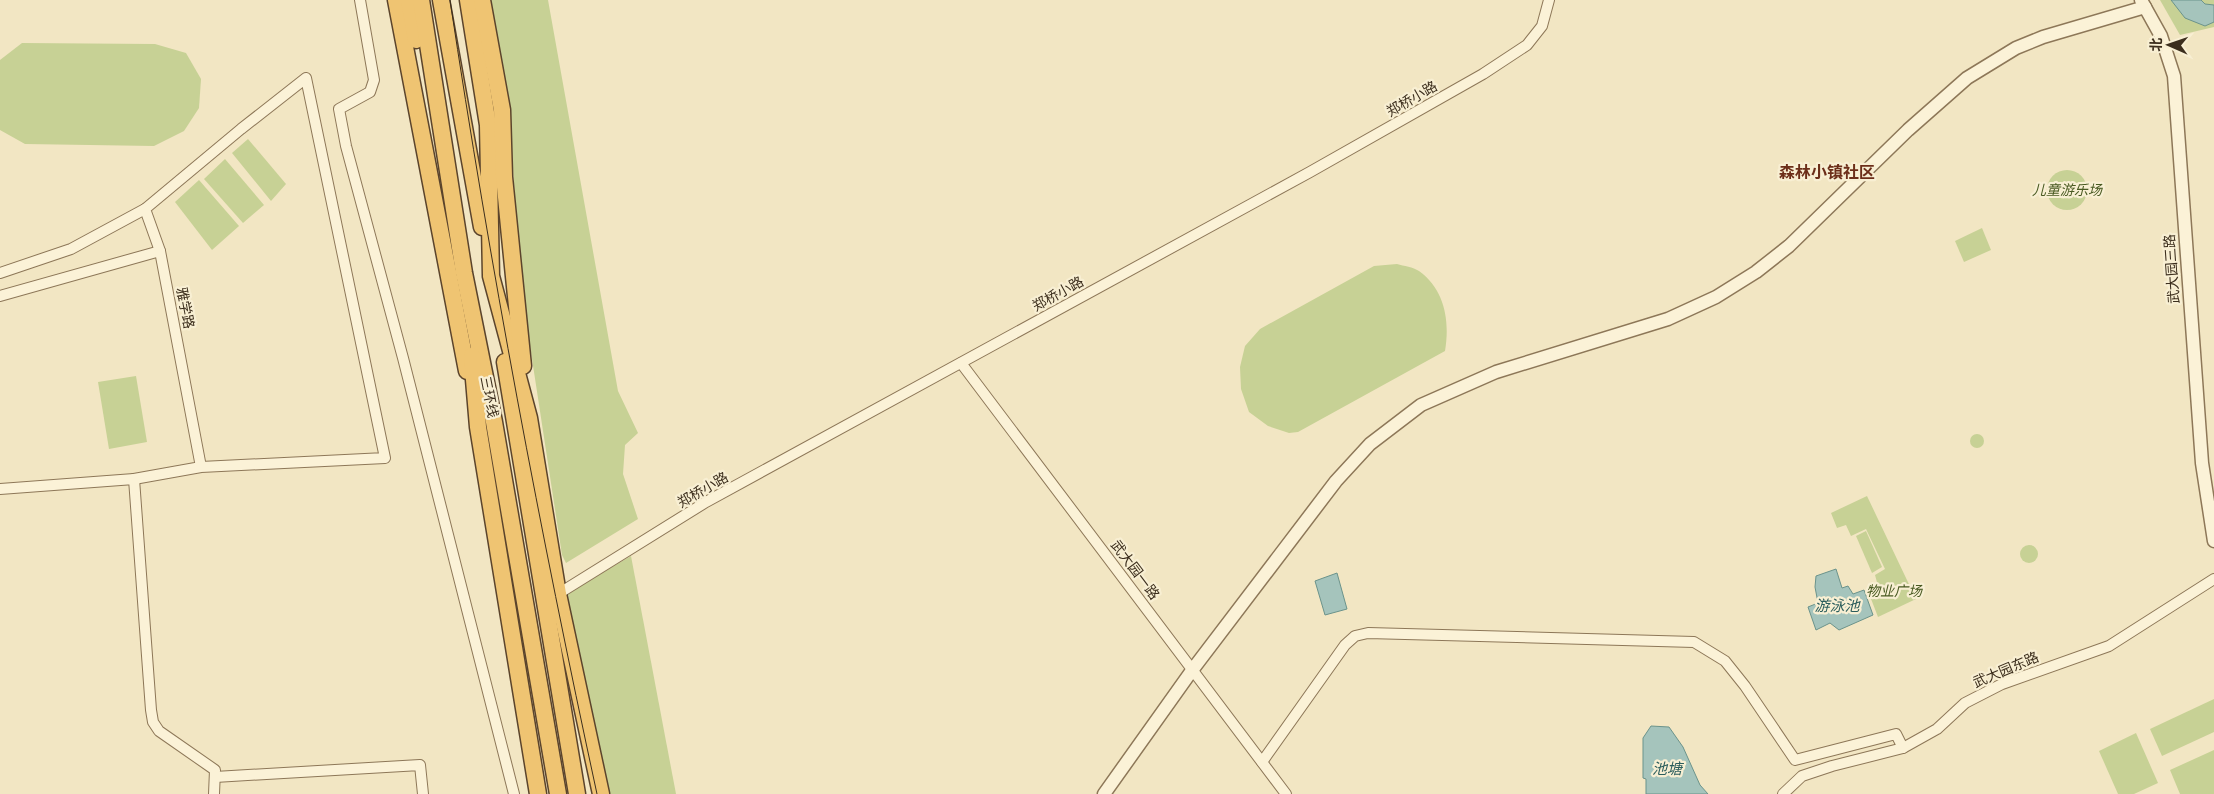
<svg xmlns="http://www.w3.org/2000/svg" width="2214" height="794" viewBox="0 0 2214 794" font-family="'Times New Roman','Noto Sans SC',serif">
<rect width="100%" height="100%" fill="#f2e6c3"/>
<g fill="#c7d195">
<polygon points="489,0 548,0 618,391 638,433 625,445 623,474 638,519 566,563 562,555 521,287 511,139"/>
<polygon points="2160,0 2214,0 2214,27 2180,35"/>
<polygon points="22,43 155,44 186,53 201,79 199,108 184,131 154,146 25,144 0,130 0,60"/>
<polygon points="248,139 286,184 271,201 232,153"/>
<polygon points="225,159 264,205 243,223 204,179"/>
<circle cx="2067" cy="190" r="20"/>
<polygon points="199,180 239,226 212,250 175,202"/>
<polygon points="1982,228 1991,250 1964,262 1955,241"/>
<path d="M1397 264C1404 266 1413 267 1419 271 1445 290 1450 321 1445 351L1298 432 1289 433 1268 426 1249 412 1241 389 1240 367 1245 346 1260 329 1374 266Z"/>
<polygon points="136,376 147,442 109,449 98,382"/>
<circle cx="1977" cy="441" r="7"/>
<polygon points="1867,496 1916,599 1878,617 1868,591 1878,586 1875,575 1885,569 1866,529 1851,536 1846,525 1837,528 1831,513"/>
<polygon points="1866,531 1882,567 1872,573 1856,536"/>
<circle cx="2029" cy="554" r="9"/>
<polygon points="631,556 676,794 602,794 567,593"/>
<polygon points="2214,699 2214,732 2162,756 2150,729"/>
<polygon points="2136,733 2158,783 2134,794 2118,794 2099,751"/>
<polygon points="2214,750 2214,794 2180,794 2170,770"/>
</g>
<g fill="#a5c4bc" stroke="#6b938b">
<polygon points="2171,0 2201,0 2205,4 2214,5 2214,22 2205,26 2185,18"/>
<polygon points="1836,569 1842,588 1848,586 1853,594 1864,590 1873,615 1839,630 1830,623 1816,630 1808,607 1818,603 1815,587 1816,576"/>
<polygon points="1337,573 1347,609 1325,615 1315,581"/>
<polygon points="1651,726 1669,727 1683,747 1700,785 1708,794 1646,794 1646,779 1643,778 1643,738"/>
</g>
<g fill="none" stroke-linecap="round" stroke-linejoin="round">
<defs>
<g id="minor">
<polyline points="360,0 374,80 370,92 339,109 346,146 403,358 514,794"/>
<polyline points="0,273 71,249 145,209"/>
<polyline points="0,296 160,251"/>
<polyline points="961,363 1286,794"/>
<polyline points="134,479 201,467 160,251 145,209 241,129 306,78 385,458 201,467"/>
<polyline points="0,489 134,479 151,710 153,722 159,731 215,770 214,794"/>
<polyline points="558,594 706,502 1310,172 1483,74 1527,45 1542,26 1549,0"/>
<polyline points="1262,762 1345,645 1355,636 1368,633 1694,642 1725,661 1745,686 1795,760 1896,734 1903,748"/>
<polyline points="215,777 420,765 423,794"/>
<polyline points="1783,794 1802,776 1832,766 1903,748 1937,729 1965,703 2002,684 2109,646 2214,579"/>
</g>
<g id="tertiary">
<polyline points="2141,0 2161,36 2174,76 2202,463 2214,541"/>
<polyline points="1104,794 1193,669 1336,481 1370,444 1421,405 1496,372 1668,319 1716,297 1756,272 1789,246 1908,130 1967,78 2016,48 2043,37 2145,7"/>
</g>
<g id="trunk">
<polyline points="396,0 467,371"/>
<polyline points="409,0 416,40"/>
<polyline points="421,0 464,273 494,422 558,794"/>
<polyline points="441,0 482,227"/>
<polyline points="468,0 488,125 491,276 529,418 558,594 601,794"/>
<polyline points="482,0 502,110 504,177 523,366"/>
<polyline points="472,356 478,427 538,794"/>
<polyline points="505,362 577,794"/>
</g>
</defs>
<use href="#minor" stroke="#8d7758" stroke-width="12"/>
<use href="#tertiary" stroke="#8d7758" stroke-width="15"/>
<use href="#trunk" stroke="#5b442c" stroke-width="19"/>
<use href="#minor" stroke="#fbf2d7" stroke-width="10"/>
<use href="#tertiary" stroke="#fbf2d7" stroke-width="12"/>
<use href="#trunk" stroke="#efc472" stroke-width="16"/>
<path stroke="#3c2e1d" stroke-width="1" d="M450 0C490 266 540 531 597 794"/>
</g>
<g text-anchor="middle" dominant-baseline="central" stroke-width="4.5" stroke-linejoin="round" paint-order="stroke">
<g font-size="14" fill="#3c2e1d" stroke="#f8efd3">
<text transform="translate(1412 99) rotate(-30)">郑桥小路</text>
<text transform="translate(2172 269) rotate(-94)">武大园三路</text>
<text transform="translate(1058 294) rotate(-29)">郑桥小路</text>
<text transform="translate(185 308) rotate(79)">雅学路</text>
<text transform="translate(489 397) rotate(79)">三环线</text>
<text transform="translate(703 490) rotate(-30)">郑桥小路</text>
<text transform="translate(1135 570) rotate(53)">武大园一路</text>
<text transform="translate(2006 670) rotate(-23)">武大园东路</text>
</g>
<g font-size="14" font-style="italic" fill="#495a22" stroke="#f8efd3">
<text x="2067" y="190">儿童游乐场</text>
<text x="1894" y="591">物业广场</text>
</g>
<g font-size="15" font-style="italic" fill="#2b5d5c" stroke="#f8efd3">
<text x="1837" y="606">游泳池</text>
<text x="1667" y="769">池塘</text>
</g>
<g font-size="16" font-weight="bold" fill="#6c2e19" stroke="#f8efd3">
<text x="1827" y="172">森林小镇社区</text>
</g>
</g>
<g transform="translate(2169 45) rotate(272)" stroke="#f8efd3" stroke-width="4" paint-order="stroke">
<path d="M0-4L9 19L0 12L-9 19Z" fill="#3c2e1d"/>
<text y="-8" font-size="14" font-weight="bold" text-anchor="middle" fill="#3c2e1d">北</text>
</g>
</svg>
